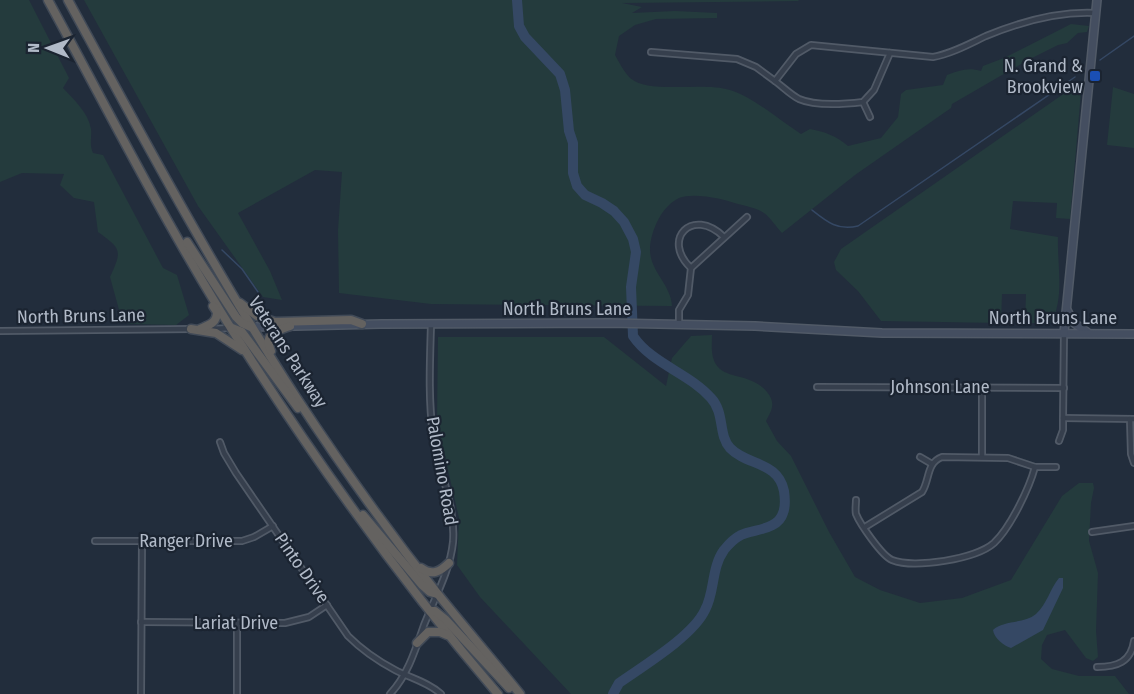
<svg xmlns="http://www.w3.org/2000/svg" width="1134" height="694" viewBox="0 0 1134 694" font-family="'Fira Sans Condensed',sans-serif">
<rect width="100%" height="100%" fill="#222d3c"/>
<g fill="#243b3d">
<path d="M0 0H29L69 78 63 88C74 100 88 112 91 129 92 138 89 144 93 153L103 155 163 268 177 275 189 315 176 325 128 324 121 317 110 277C122 251 122 249 98 232L94 202 74 198 60 185 64 174 22 173 0 182Z"/>
<path d="M84 0H798L799 1 622 3 642 7 632 13 675 11 717 13V18L656 19 635 25 619 36 615 55C619 62 624 72 630 78 650 95 702 81 730 90 755 98 779 120 801 134L810 129C826 132 836 136 848 146L881 138 898 117 901 94 906 90 943 85 947 75C959 70 969 67 981 71L983 66 1004 58 1071 24 1089 26 1087 32 1078 33 1067 43 1058 45 1028 60 952 104 951 108 855 175 782 233C776 227 771 218 764 213 757 208 746 206 738 204 724 199 694 192 679 198 662 206 651 230 650 248 649 271 671 284 672 306L431 304 339 293 338 230 342 172 315 170 238 213 270 271 282 300 263 297 198 206Z"/>
<path d="M1082 81 1070 219 1056 218 1057 203 1013 201 1010 229 1058 237C1057 266 1065 297 1051 323H1025L1026 294H1002L1001 323 881 321 858 291 836 270 834 262 841 249Z"/>
<polygon points="1113,87 1134,94 1134,148 1107,145"/>
<path d="M712 335C712 345 710 358 718 367 728 379 753 374 767 392 776 403 772 410 766 421L777 441 791 456 829 532 855 577 880 590 920 603 962 598 1011 580 1062 496 1079 483H1093L1094 488 1091 503 1089 541 1098 573 1096 631 1098 657 1093 661 1086 658 1065 630 1047 635 1042 645 1041 659 1052 669 1079 676H1115L1129 694H571L480 597 457 565 459 518 437 422 438 337H604L666 386 672 358 691 336Z"/>
</g>
<path fill="#354864" d="M1059 578H1063V588L1043 630 1011 648C1004 646 994 638 993 630 1003 620 1024 624 1036 614 1047 604 1050 589 1059 578Z"/>
<g fill="none" stroke-linecap="round" stroke-linejoin="round">
<g stroke="#354864" stroke-width="1.5">
<polyline points="1100,60 1134,36"/>
<path d="M812 210C827 222 838 231 858 226L1075 77"/>
<polyline points="222,250 242,269 258,292"/>
</g>
<path stroke="#354864" stroke-width="10" d="M517 0 519 26 525 37 560 74 565 90 569 131 573 143V173L577 186 585 195 602 203 614 211 624 222 633 239 636 252 631 287 633 336C652 364 689 373 711 398 725 413 718 435 730 448 747 466 778 461 784 491 785 498 786 506 783 513 778 530 754 529 741 535 735 538 728 545 724 550 711 568 715 592 705 610 693 636 643 666 619 683L613 694"/>
<defs>
<g id="minor">
<path d="M651 52 737 59 756 67 775 81 796 54 811 45 933 57C951 54 969 44 986 36 1020 22 1059 11 1096 13"/>
<path d="M775 81C783 87 791 95 799 99 815 106 846 104 863 102L874 90 890 53"/>
<polyline points="863,102 870,117"/>
<path d="M691 268C661 240 692 206 724 237"/>
<polyline points="679,324 679,310 688,295 691,268 747,217"/>
<polyline points="210,329 232,328"/>
<polyline points="0,331 193,329"/>
<polyline points="817,387 1064,388"/>
<polyline points="1063,418 1134,419"/>
<polyline points="1130,419 1131,454 1134,463"/>
<polyline points="1059,441 1063,430 1063,418 1064,333"/>
<path d="M220 442 224 453 236 473 348 636C361 649 378 661 395 670 410 678 428 682 441 694"/>
<polyline points="920,457 932,464"/>
<polyline points="982,457 982,388"/>
<path d="M856 500C856 504 855 510 856 514 860 524 882 556 892 560 914 569 976 559 994 543 1010 528 1029 489 1035 467"/>
<path d="M865 527 922 492C930 480 926 463 942 457L1008 458 1035 467H1056"/>
<polyline points="1092,532 1134,526"/>
<polyline points="95,541 242,541 254,537 273,526"/>
<polyline points="141,622 285,623 309,617 327,605"/>
<path d="M1097 667C1117 667 1131 662 1134 641"/>
<polyline points="141,694 142,541"/>
<polyline points="237,694 237,623"/>
<path d="M390 694C408 675 416 648 424 625 435 597 450 571 453 542 456 505 438 470 433 434 428 398 430 360 431 324"/>
</g>
<g id="secondary">
<polyline points="1067,310 1074,323 1087,332"/>
<polyline points="249,327 381,324 610,323 755,326 882,333 1134,334"/>
<polyline points="1064,333 1097,0"/>
</g>
<g id="trunk">
<path d="M48 0C113 119 174 241 248 355 324 473 406 587 498 694"/>
<path d="M68 0C141 134 213 269 296 397 340 464 387 530 437 593 464 627 493 660 520 694"/>
<polyline points="187,242 236,317 242,323 251,327"/>
<polyline points="240,303 257,316 275,322 351,320 362,324"/>
<polyline points="232,328 242,332 298,408"/>
<polyline points="191,329 216,333 242,350"/>
<path d="M200 329C209 325 217 323 217 312L213 306"/>
<path d="M271 351C263 334 276 331 290 326"/>
<polyline points="363,515 422,585 430,592 437,594"/>
<path d="M421 568C432 576 440 572 449 563"/>
<polyline points="430,611 435,611 445,619 509,688"/>
<polyline points="417,643 428,632 440,632 447,635"/>
</g>
</defs>
<use href="#minor" stroke="#515a67" stroke-width="8"/>
<use href="#secondary" stroke="#515a67" stroke-width="10"/>
<use href="#trunk" stroke="#414a57" stroke-width="11"/>
<use href="#minor" stroke="#363f4d" stroke-width="4.5"/>
<use href="#secondary" stroke="#444e60" stroke-width="7"/>
<use href="#trunk" stroke="#646260" stroke-width="8"/>
</g>
<rect fill="#1a4fb4" stroke="#1b2431" stroke-width="2" x="1089" y="70" width="12" height="12" rx="3"/>
<g text-anchor="middle" dominant-baseline="central" stroke-width="4.5" stroke-linejoin="round" paint-order="stroke">
<g font-size="18" fill="#b1bac8" stroke="#1b2431" text-anchor="end">
<text x="1083" y="66">N. Grand &amp;<tspan x="1083" dy="21">Brookview</tspan></text>
</g>
<g font-size="18" fill="#b1bac8" stroke="#1b2431">
<text x="567" y="309">North Bruns Lane</text>
<text transform="translate(81 316) rotate(-1)">North Bruns Lane</text>
<text x="1053" y="318">North Bruns Lane</text>
<text transform="translate(288 352) rotate(57)">Veterans Parkway</text>
<text x="940" y="387">Johnson Lane</text>
<text transform="translate(442 471) rotate(80)">Palomino Road</text>
<text x="186" y="541">Ranger Drive</text>
<text transform="translate(302 568) rotate(55)">Pinto Drive</text>
<text x="236" y="623">Lariat Drive</text>
</g>
</g>
<g transform="translate(48 48) rotate(271)" stroke="#1b2431" stroke-width="4.5" paint-order="stroke">
<path d="M0-4.5L10 22L0 15L-10 22Z" fill="#b1bac8"/>
<text y="-9" font-size="16" font-weight="bold" text-anchor="middle" fill="#b1bac8">N</text>
</g>
</svg>
